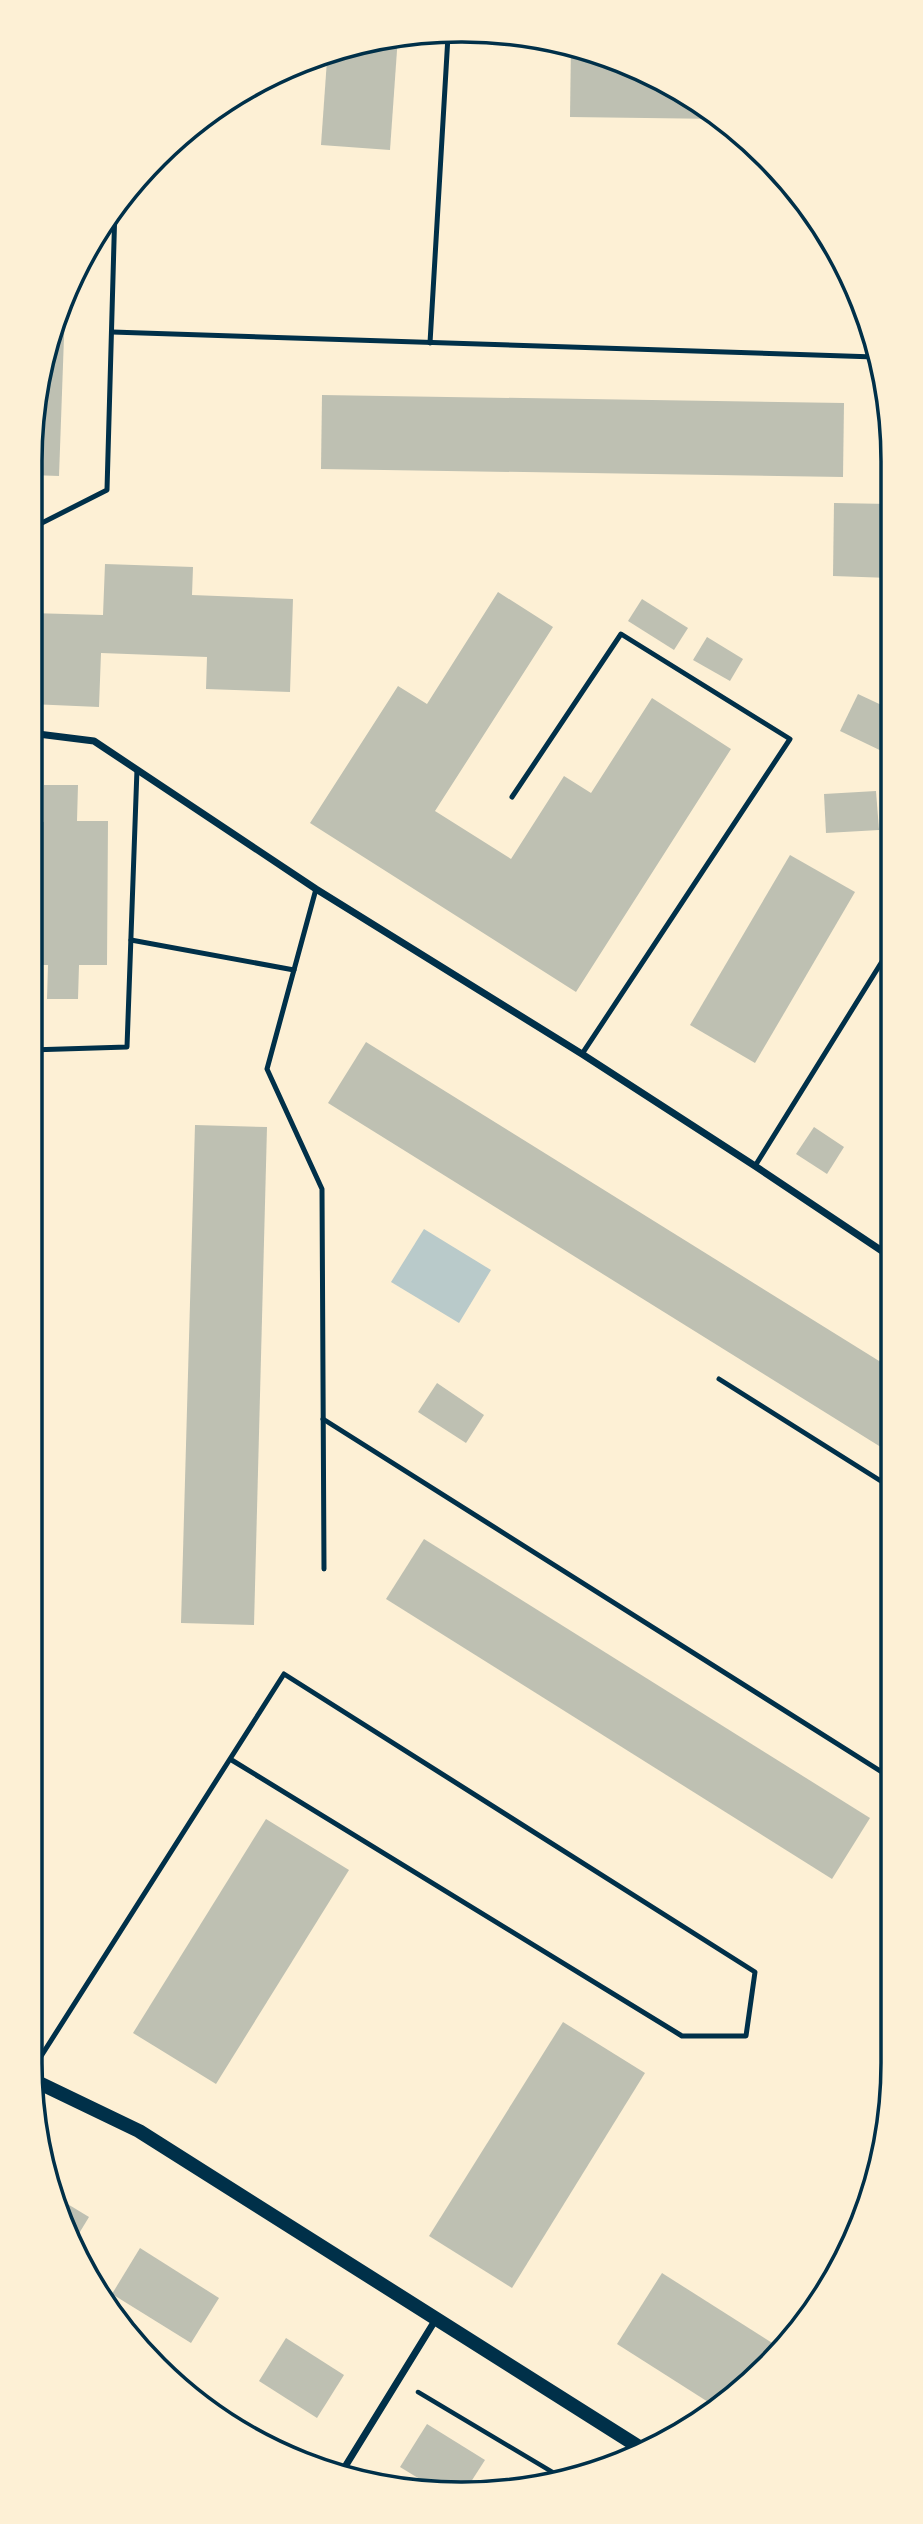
<svg xmlns="http://www.w3.org/2000/svg" width="923" height="2524" viewBox="0 0 923 2524" font-family="'DM Sans',sans-serif">
<rect width="100%" height="100%" fill="#fdf0d5"/>
<polygon fill="#b9caca" points="424,1229 491,1270 459,1323 391,1282"/>
<g fill="#bec0b2">
<polygon points="398,36 390,150 321,145 327,60"/>
<polygon points="571,44 701,102 721,119 570,117"/>
<polygon points="65,309 59,476 30,475 45,349"/>
<polygon points="322,395 844,403 843,477 321,469"/>
<polygon points="834,503 890,504 890,578 833,576"/>
<polygon points="105,564 193,567 192,595 293,599 290,692 206,689 207,657 101,653 99,707 30,704 30,613 103,615"/>
<polygon points="498,592 553,627 435,811 511,859 564,776 591,793 652,698 731,749 576,992 310,823 398,686 427,704"/>
<polygon points="642,599 688,628 674,650 628,621"/>
<polygon points="707,637 743,659 730,681 693,660"/>
<polygon points="858,694 890,709 890,755 840,731"/>
<polygon points="44,785 78,785 77,821 108,821 107,965 79,965 78,999 47,999 48,965 30,965 30,821 44,822"/>
<polygon points="876,791 879,830 826,833 824,794"/>
<polygon points="890,832 891,867 888,867 886,833"/>
<polygon points="790,855 855,892 755,1063 690,1025"/>
<polygon points="366,1042 892,1369 892,1454 328,1103"/>
<polygon points="195,1125 267,1127 254,1625 181,1623"/>
<polygon points="814,1127 844,1147 827,1174 796,1154"/>
<polygon points="437,1383 484,1415 466,1443 418,1412"/>
<polygon points="424,1539 870,1818 832,1879 386,1599"/>
<polygon points="266,1819 349,1870 216,2084 133,2033"/>
<polygon points="563,2022 645,2073 512,2288 429,2236"/>
<polygon points="51,2194 89,2217 75,2240 53,2202"/>
<polygon points="140,2248 219,2298 191,2343 112,2294"/>
<polygon points="662,2273 780,2348 716,2407 617,2344"/>
<polygon points="286,2338 344,2375 317,2418 259,2381"/>
<polygon points="427,2424 485,2460 467,2488 436,2489 400,2467"/>
</g>
<g fill="none" stroke-linecap="round" stroke-linejoin="round">
<polyline stroke="#003049" stroke-width="4.5" points="418,2392 564,2479"/>
<g stroke="#003049" stroke-width="5">
<polyline points="112,332 875,357"/>
<polyline points="430,343 448,36"/>
<polyline points="30,529 107,490 115,206"/>
<polyline points="512,797 621,634 790,739 582,1054"/>
<polyline points="316,889 267,1069 322,1189 324,1569"/>
<polyline points="131,940 294,970"/>
<polyline points="30,1050 127,1047 137,769"/>
<polyline points="755,1166 891,947"/>
<polyline points="719,1379 892,1488"/>
<polyline points="323,1419 893,1779"/>
<polyline points="31,2072 284,1674 755,1972 746,2036 682,2036 230,1759"/>
</g>
<g stroke="#003049" stroke-width="7">
<polyline points="30,733 94,741 316,889 582,1054 755,1166 891,1257"/>
<polyline points="343,2470 436,2319"/>
</g>
<polyline stroke="#003049" stroke-width="14" points="33,2080 139,2131 639,2447"/>
</g>
<path d="M0 0H923V2524H0ZM461 42H462A419 419 0 0 1 881 461V2063A419 419 0 0 1 462 2482H461A419 419 0 0 1 42 2063V461A419 419 0 0 1 461 42Z" fill="#fdf0d5" fill-rule="evenodd"/>
<path fill="none" stroke="#003049" stroke-width="3.5" d="M461 42H462A419 419 0 0 1 881 461V2063A419 419 0 0 1 462 2482H461A419 419 0 0 1 42 2063V461A419 419 0 0 1 461 42Z"/>
</svg>
